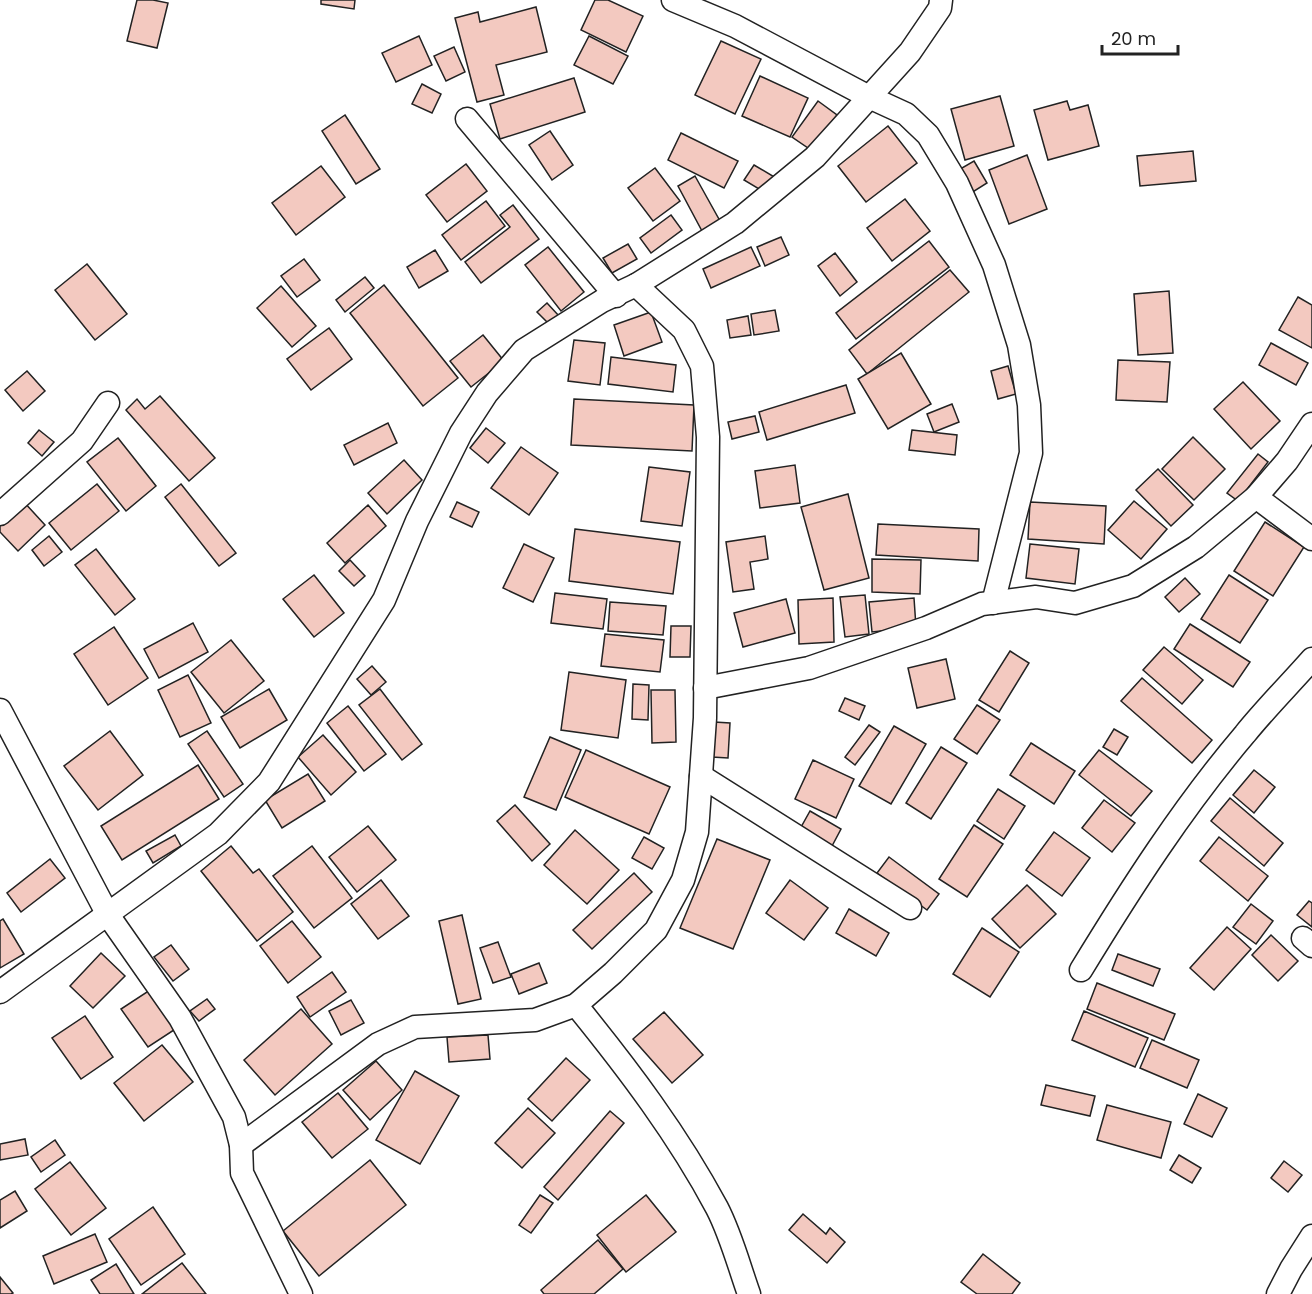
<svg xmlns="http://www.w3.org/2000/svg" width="1312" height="1294" viewBox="0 0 1312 1294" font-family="Poppins,sans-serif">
<rect width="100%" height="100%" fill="#fff"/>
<g fill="#f3c9c0" stroke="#222" stroke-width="1.5">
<polygon points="137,0 153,0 168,3 157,48 127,41"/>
<polygon points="321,0 355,0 354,9 321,4"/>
<polygon points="595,0 608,0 643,16 626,52 581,30"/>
<polygon points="536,7 547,52 496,65 504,95 477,102 455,18 478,12 480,22"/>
<polygon points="419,36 432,65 396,82 382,53"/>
<polygon points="589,36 628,56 613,84 574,65"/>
<polygon points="721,41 761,59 735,114 695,95"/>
<polygon points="454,47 465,72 446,81 434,56"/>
<polygon points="760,76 808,98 790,137 742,116"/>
<polygon points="574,78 585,112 500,139 490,104"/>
<polygon points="422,84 441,94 432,113 412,104"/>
<polygon points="1000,96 1014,146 965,160 951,109"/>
<polygon points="818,101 837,115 811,150 792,137"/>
<polygon points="1067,101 1070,110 1088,105 1099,146 1048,160 1034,110"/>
<polygon points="345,115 380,169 356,184 322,131"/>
<polygon points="888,126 917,163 866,202 838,166"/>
<polygon points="550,131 573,165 552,180 529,145"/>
<polygon points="681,133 738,161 724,188 668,160"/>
<polygon points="1193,151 1196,181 1140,186 1137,156"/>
<polygon points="1027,155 1047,209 1009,224 989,170"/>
<polygon points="974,161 987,183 968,195 955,172"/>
<polygon points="466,164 487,191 447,222 426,195"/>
<polygon points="754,165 776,178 766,193 744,180"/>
<polygon points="321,166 345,197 296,235 272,203"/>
<polygon points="655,168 680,201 653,221 628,188"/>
<polygon points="695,176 720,221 702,231 678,186"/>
<polygon points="905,199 930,231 892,261 867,228"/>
<polygon points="486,201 505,226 461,260 442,235"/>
<polygon points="513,205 539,239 481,283 465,262 510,227 500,215"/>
<polygon points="671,215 682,230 651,253 640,238"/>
<polygon points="781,237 789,255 765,266 757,247"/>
<polygon points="929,241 949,267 856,339 836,313"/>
<polygon points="628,244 637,259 612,273 603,258"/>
<polygon points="548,247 584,292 561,311 525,265"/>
<polygon points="751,247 760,266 711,288 703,269"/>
<polygon points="435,250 448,271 419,288 407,267"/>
<polygon points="835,253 857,282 840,296 818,266"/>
<polygon points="304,259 320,280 297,297 281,276"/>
<polygon points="87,264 127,314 95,340 55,290"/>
<polygon points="950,270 969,292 867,374 849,350"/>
<polygon points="365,277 374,288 345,312 336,300"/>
<polygon points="384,285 458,378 423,406 350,313"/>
<polygon points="281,286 316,326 292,347 257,308"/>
<polygon points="1169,291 1173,353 1138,355 1134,294"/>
<polygon points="1298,297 1312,305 1312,348 1279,330"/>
<polygon points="547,303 559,316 550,325 537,312"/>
<polygon points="775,310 779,331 754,335 751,314"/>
<polygon points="651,312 662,342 624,356 614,325"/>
<polygon points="748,316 751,335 730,338 727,320"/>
<polygon points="329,328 352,359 311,390 287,359"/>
<polygon points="483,335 504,361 471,387 450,361"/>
<polygon points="574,340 605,343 600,385 568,381"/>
<polygon points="1271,343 1308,363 1296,385 1259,365"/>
<polygon points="901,353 931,404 888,429 858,379"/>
<polygon points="611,357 676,365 673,392 608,384"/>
<polygon points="1118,360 1170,362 1167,402 1116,400"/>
<polygon points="1008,366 1016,394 998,399 991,371"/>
<polygon points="27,371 45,391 23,411 5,390"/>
<polygon points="1243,382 1280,421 1251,449 1214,409"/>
<polygon points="846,385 855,413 767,440 759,412"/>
<polygon points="160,396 215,458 189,481 126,410 137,399 145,409"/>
<polygon points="574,399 694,405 692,451 571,445"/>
<polygon points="952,404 959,422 934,432 927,414"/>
<polygon points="755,416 759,432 732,439 728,422"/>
<polygon points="388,423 397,443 354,465 344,445"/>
<polygon points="486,428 505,443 488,463 470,448"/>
<polygon points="39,430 54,442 42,456 28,443"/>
<polygon points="912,430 957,435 955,455 909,450"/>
<polygon points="1193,437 1225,469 1194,500 1162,469"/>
<polygon points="118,438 156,486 126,511 87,462"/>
<polygon points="521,447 558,473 529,515 491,488"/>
<polygon points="1258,454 1268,462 1238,501 1227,493"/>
<polygon points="404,460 422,480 387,514 368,493"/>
<polygon points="795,465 800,503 760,508 755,471"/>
<polygon points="649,467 690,472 682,526 641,521"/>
<polygon points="1158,469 1193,505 1171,526 1136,490"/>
<polygon points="97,484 119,511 71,550 49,523"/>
<polygon points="181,484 236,553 219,566 165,497"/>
<polygon points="848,494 869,578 824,590 801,507"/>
<polygon points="23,501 45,525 18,551 0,532 0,521"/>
<polygon points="1134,501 1167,529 1141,559 1108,530"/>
<polygon points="457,502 479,512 472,527 450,517"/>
<polygon points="1030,502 1106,506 1104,544 1028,539"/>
<polygon points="368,505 386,526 345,563 327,543"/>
<polygon points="1265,522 1304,547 1273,596 1234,571"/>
<polygon points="878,524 979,529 978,561 876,555"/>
<polygon points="575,529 680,542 673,594 569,581"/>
<polygon points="49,536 62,552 44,566 32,550"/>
<polygon points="765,536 768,559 750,562 754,589 733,592 726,542"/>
<polygon points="524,544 554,558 533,602 503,588"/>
<polygon points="1030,544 1079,549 1075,584 1026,578"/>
<polygon points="96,549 135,599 115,615 75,565"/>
<polygon points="872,559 921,560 920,594 872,592"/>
<polygon points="350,560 365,576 354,586 339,571"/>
<polygon points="314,575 344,613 314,637 283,599"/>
<polygon points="1229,575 1268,600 1240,643 1201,619"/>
<polygon points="1185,578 1200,594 1179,612 1165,597"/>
<polygon points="555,593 607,599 603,629 551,623"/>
<polygon points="865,595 869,634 845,637 840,597"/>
<polygon points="833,598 834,642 799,644 798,600"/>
<polygon points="914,598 916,627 872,632 869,602"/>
<polygon points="786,599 795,633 743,647 734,613"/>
<polygon points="610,602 666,606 663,635 608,631"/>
<polygon points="193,623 208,652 159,678 144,649"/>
<polygon points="1190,624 1250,662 1233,687 1174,649"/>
<polygon points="671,626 691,626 690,657 670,657"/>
<polygon points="114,627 148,678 108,705 74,654"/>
<polygon points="605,634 664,640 660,672 601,666"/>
<polygon points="231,640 264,681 224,713 191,672"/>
<polygon points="1164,647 1203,680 1182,704 1143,670"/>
<polygon points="1010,651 1029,663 999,712 979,700"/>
<polygon points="946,659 955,699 917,708 908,668"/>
<polygon points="372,666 386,682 371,695 357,679"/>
<polygon points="569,672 626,680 618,738 561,730"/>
<polygon points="188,675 211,723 180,737 158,690"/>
<polygon points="1142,678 1212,740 1192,763 1121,701"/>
<polygon points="633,684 649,685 648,720 632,719"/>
<polygon points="269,689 287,720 240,748 221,717"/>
<polygon points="380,689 422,744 402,760 359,705"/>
<polygon points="651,690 675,690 676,742 652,743"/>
<polygon points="845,698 865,706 859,720 839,711"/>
<polygon points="977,705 1000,720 977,754 954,739"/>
<polygon points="348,706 386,754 364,771 327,723"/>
<polygon points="714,722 730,723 728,758 712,757"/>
<polygon points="869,725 880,732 855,765 845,757"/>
<polygon points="894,726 926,744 891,804 859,786"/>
<polygon points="1114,729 1128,737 1117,755 1103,747"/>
<polygon points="110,731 143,775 98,810 64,766"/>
<polygon points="207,731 243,784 224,797 188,744"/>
<polygon points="323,735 356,772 331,795 298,757"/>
<polygon points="550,737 581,750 556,810 524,797"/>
<polygon points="1031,743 1075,771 1054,804 1010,775"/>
<polygon points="941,747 967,763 931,819 906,803"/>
<polygon points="586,750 670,787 649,834 565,797"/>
<polygon points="1099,750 1152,791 1131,816 1079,775"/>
<polygon points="813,760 854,779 836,818 795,799"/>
<polygon points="198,765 219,799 122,860 101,826"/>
<polygon points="1254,770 1275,787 1254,813 1233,795"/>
<polygon points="308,774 325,801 282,828 265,800"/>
<polygon points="998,789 1025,806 1004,839 977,821"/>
<polygon points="1230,798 1283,843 1264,866 1211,821"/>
<polygon points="1104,800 1135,823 1112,852 1082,828"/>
<polygon points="515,805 550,844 532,861 497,821"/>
<polygon points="810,811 841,829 832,846 800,829"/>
<polygon points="974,825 1003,844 967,897 939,879"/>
<polygon points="368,826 396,860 357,892 329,857"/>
<polygon points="575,830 619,870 587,904 544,865"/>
<polygon points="1054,832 1090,858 1062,896 1026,870"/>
<polygon points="175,835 181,846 153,863 146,851"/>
<polygon points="644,837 664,848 652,869 632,858"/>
<polygon points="1219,837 1268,876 1248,901 1200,861"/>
<polygon points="717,839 770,860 733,949 680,928"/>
<polygon points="231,846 253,873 259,869 293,912 257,941 201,871"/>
<polygon points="312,846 352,898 314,928 273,876"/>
<polygon points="889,857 939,894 927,910 877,873"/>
<polygon points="50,859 65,878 21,912 7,893"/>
<polygon points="634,873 652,892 592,949 573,930"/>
<polygon points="381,880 409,916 378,939 351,904"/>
<polygon points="790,880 828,908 804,940 766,913"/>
<polygon points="1027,885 1056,914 1020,948 992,919"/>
<polygon points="1309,901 1312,903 1312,927 1297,915"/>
<polygon points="1251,904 1273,921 1256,944 1233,927"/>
<polygon points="849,909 889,933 876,956 836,933"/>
<polygon points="462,915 481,999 458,1004 439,921"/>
<polygon points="3,919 24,954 0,968 0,921"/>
<polygon points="292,921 321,957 288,983 260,946"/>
<polygon points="1227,927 1251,949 1214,990 1190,968"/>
<polygon points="982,928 1019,952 990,997 953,974"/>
<polygon points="1271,935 1298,961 1278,981 1252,955"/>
<polygon points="498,942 511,977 493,983 480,948"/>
<polygon points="171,945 189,969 173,981 154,957"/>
<polygon points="101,953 125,976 93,1008 70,986"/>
<polygon points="1118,954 1160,969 1153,986 1112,970"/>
<polygon points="539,963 547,983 519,994 511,974"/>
<polygon points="332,972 346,992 310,1017 297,997"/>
<polygon points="1097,983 1175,1014 1164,1040 1087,1009"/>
<polygon points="150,990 177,1028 148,1047 121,1009"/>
<polygon points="207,999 215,1009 199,1021 190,1011"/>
<polygon points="351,1000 364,1023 341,1035 329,1011"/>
<polygon points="301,1009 332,1044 275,1095 244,1060"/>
<polygon points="1084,1011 1148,1038 1135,1067 1072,1040"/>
<polygon points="664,1012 703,1055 672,1083 633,1039"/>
<polygon points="85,1016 113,1057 81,1079 52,1038"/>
<polygon points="488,1035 490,1059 449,1062 447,1037"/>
<polygon points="1152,1040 1199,1060 1187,1088 1140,1068"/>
<polygon points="162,1045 193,1082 144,1121 114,1083"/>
<polygon points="566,1058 590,1080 552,1121 528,1099"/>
<polygon points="376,1061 402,1090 370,1120 343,1090"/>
<polygon points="415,1071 459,1096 420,1164 376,1140"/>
<polygon points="1046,1085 1095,1096 1090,1116 1041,1105"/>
<polygon points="338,1093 368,1129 332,1158 302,1122"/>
<polygon points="1198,1094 1227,1108 1212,1137 1184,1124"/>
<polygon points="1107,1105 1171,1122 1161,1158 1097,1140"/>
<polygon points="528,1108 555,1133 522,1168 495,1143"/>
<polygon points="610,1111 624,1123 558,1200 544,1187"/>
<polygon points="25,1139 28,1155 0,1160 0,1144"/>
<polygon points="55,1140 65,1155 41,1172 31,1157"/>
<polygon points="1179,1155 1201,1168 1192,1183 1170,1170"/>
<polygon points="370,1160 406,1205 319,1276 283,1231"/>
<polygon points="1284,1161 1302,1175 1288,1192 1271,1178"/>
<polygon points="70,1162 106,1208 71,1235 35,1189"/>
<polygon points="15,1191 27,1211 0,1228 0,1200"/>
<polygon points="540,1195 553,1203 531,1233 519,1225"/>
<polygon points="646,1195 676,1232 626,1272 597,1235"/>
<polygon points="153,1207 185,1254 141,1285 109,1239"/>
<polygon points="803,1214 826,1234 830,1228 845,1242 827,1263 789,1230"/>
<polygon points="95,1234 107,1262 54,1284 43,1256"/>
<polygon points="598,1240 623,1269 594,1294 544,1294 541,1290"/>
<polygon points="983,1254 1020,1283 1012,1294 977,1294 961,1282"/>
<polygon points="182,1263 206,1294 142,1294"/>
<polygon points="116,1264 134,1294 100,1294 91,1280"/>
<polygon points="0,1277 13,1293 11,1294 0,1294"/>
</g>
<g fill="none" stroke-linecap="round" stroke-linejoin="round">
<defs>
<g id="street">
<polyline points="673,0 735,26 869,97 906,114 928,135 957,183 994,265 1019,345 1029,405 1031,453 993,603"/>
<polyline points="467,119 616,296"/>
<polyline points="1256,497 1312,539"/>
<polyline points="0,514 82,441 108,403"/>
<polyline points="705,688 809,668 926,628 982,604 1036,597 1075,603 1133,586 1196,547 1256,497 1287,461 1312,424"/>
<polyline points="0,710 108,915 180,1018 234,1117 241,1145 242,1173 301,1294"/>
<polyline points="701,776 910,908"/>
<polyline points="1303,938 1312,946"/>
<path d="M1081 970C1131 888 1183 807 1245 734 1266 708 1290 684 1312 659"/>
<polyline points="0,992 218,834 269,782 384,600 417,521 461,433 487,393 524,350 602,301 636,285 735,223 815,157 910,52 940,8 941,0"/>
<path d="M576 1005C628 1069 678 1135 717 1208 731 1235 739 1266 749 1294"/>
<polyline points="241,1145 378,1044 415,1027 535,1020 576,1005 613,973 656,930 683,880 697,832 705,718 708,437 702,366 684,330 636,285"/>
<polyline points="1278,1294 1291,1269 1312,1236"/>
</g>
</defs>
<use href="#street" stroke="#222" stroke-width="25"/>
<use href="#street" stroke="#fff" stroke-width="22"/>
</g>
<path d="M1102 45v9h76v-9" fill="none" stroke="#222222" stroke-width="3"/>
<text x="1111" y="45" font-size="18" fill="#222222" stroke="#ffffff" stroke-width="4.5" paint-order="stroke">20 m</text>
</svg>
